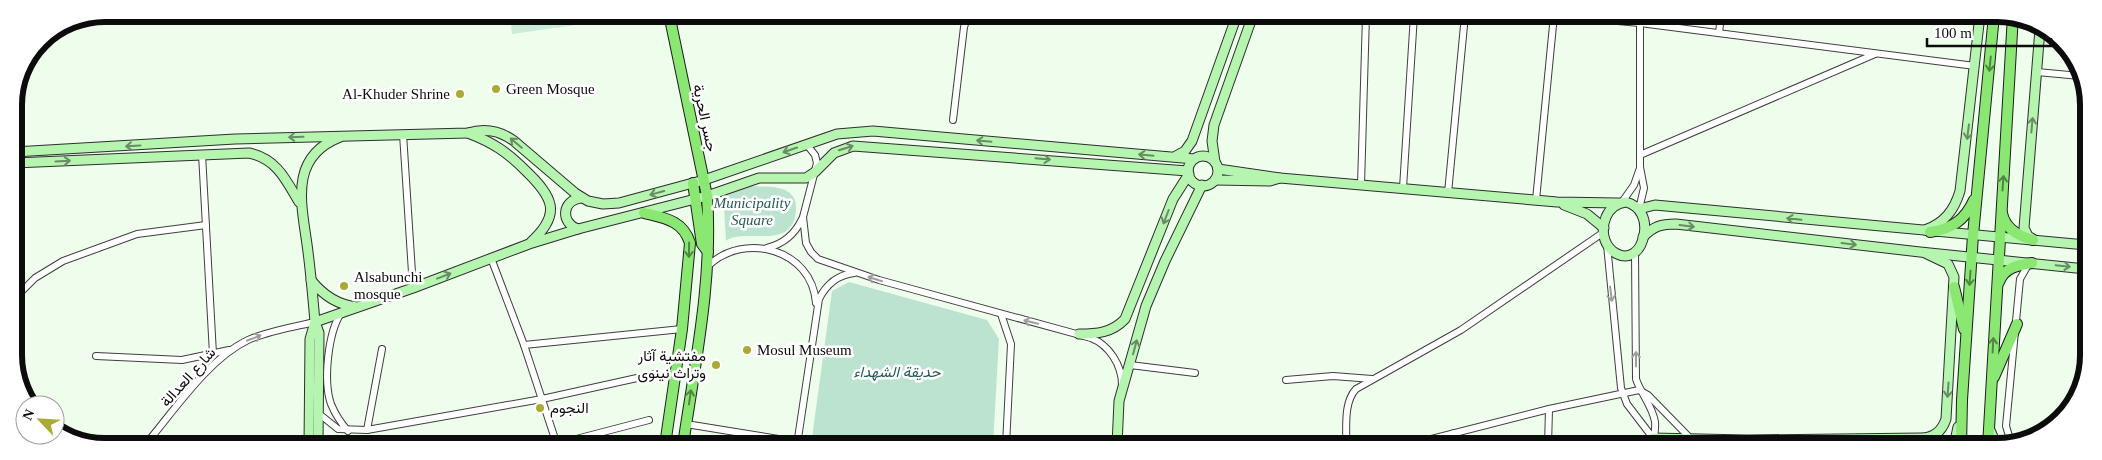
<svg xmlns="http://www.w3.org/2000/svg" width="2102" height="460" viewBox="0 0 2102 460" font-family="'Times New Roman',Vazirmatn,serif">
<rect width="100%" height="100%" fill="#effded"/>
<g fill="#bbe3d0">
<path d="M749 186C760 187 777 185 787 191 793 195 796 200 796 207 796 254 743 226 726 241L723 187Z"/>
<polygon points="849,282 987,320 999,339 993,445 811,445 832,291"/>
</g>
<polygon fill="#cbebd8" points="510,14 632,14 632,17 512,34"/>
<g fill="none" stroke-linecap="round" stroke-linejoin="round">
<defs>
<g id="street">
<polyline points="1551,15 1640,23 1975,66"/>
<polyline points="1719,33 1721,15"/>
<polyline points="2037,72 2080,76"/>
<polyline points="953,120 964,27 968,15"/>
<polyline points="403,134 413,288"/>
<path d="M807 145 815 155 817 163 803 217 806 243 811 252 818 259 879 280 1091 338C1109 345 1122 365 1122 385"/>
<polyline points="202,154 213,354"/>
<polyline points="1640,155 1875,54"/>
<polyline points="1361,185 1366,15"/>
<polyline points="1403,188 1414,15"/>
<polyline points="1448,193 1465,15"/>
<polyline points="1536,200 1554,15"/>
<polyline points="1622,202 1634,185 1640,168"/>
<polyline points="1639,209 1644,188 1640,167 1640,23"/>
<polyline points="1607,245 1621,388 1627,404 1653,438"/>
<path d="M767 248C783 244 795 234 802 219"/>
<path d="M1635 252 1636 379C1641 394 1653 407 1655 422 1656 430 1653 438 1654 446"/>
<polyline points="491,258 524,345 557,445"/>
<path d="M708 266C744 231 812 249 816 303"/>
<polyline points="15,298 35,278 63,261 137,234 206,225"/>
<path d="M341 313C328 333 323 381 331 404 335 414 341 423 348 431"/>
<polyline points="1001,314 1011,344 1006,445"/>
<polyline points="524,345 682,329"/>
<polyline points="96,356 182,360 229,350"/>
<polyline points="1130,365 1195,373"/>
<polyline points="1286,380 1333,376 1372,379"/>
<polyline points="318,413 338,429 367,430 542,399 655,374"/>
<polyline points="686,424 797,442"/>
<polyline points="367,430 382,349"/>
<polyline points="2016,440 2009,436 2006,426 2020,279 2028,265"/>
<polyline points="557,444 649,420"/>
<path d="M145 445C174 411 208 359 248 340 268 331 293 327 315 322"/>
<path d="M797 445 819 299C826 285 837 275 854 273"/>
<path d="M1346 446C1347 428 1343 403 1356 389L1461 330 1604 232"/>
<polyline points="1404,446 1549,409 1639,390 1648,395 1691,439"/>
<polyline points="1453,446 1454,433"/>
<polyline points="1548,446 1549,409"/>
</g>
<g id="secondary">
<path d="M468 133C494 143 507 152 526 171 553 197 562 214 531 242"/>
<path d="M14 152 235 139 468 133C485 128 499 130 514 141L575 193 588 201 603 204 619 203 704 180 837 134 873 131 1194 159"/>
<polyline points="1176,156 1185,151 1192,141 1237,15"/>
<circle cx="1203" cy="171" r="15"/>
<polyline points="1215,162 1212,141 1214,125 1253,15"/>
<path d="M14 163 249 153C277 159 286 180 299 202"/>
<polyline points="1218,169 1280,178 1557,202 1618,203"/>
<polyline points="1215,180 1270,181 1280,178"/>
<path d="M1626 202C1641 206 1647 220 1644 235 1636 275 1592 251 1606 217 1610 208 1616 203 1626 202Z"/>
<polyline points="1564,205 1587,214 1604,228"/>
<polyline points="1639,209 1655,205 2086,245"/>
<path d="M578 229C560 223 562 200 581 198"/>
<path d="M1925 230C1944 223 1954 211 1960 191L1980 15"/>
<path d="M1643 237C1654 226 1661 224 1676 224L1920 252 2086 269"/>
<polyline points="2033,239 2028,236 2024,228 2040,29"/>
<path d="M311 280C322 294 338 305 357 307"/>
<path d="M1079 334C1096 334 1112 333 1125 319L1173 199 1189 174"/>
<polyline points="1990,430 1997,446"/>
<path d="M1653 438 1747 440 1921 438C1934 438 1942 431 1946 419L1954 277 1948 264 1925 253"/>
<polyline points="309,445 310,339 315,322 413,288 529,244 578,229 707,196 759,178 806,178 815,172 834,153 853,146 1188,171"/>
<path d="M318 445 319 333 315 322C313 299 311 275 308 252 303 209 286 158 340 137"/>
<polyline points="1117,445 1119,401 1146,306 1165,261 1202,185"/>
<polyline points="1954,446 1958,427"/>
</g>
<g id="primary">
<path d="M669 14 707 196C713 279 695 363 683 445"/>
<polyline points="693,183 702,244 708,252"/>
<path d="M644 213C664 218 683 220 690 243L682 329 665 445"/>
<path d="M2002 213C2005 229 2018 236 2033 240"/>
<path d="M1930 232C1952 229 1965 220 1974 200"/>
<path d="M1999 282C2004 268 2017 265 2032 263"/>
<polyline points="1954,287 1964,329"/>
<polyline points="1994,377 2017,324"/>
<polyline points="1961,446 1962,400 1973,235 1994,15"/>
<polyline points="1988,446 2013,15"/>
</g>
</defs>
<use href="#street" stroke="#3f3f3f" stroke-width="8"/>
<use href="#secondary" stroke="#2e2e2e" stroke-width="11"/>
<use href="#primary" stroke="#1d1d1d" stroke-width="12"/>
<use href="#street" stroke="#fff" stroke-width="6"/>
<use href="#secondary" stroke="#b5f5b0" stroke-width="9"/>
<use href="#primary" stroke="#8ae872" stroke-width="10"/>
</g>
<defs><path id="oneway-shaft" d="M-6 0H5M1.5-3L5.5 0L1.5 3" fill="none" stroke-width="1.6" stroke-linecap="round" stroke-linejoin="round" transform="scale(1.25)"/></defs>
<g stroke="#518544">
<use href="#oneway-shaft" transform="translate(1990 64) rotate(96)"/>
<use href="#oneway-shaft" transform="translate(2003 183) rotate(-86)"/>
<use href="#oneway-shaft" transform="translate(689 250) rotate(91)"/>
<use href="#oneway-shaft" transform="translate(1970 278) rotate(94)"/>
<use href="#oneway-shaft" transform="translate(1993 345) rotate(-87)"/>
<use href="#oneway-shaft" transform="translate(690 397) rotate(-82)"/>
</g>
<g stroke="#698c66">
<use href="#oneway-shaft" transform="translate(2032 125) rotate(-85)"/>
<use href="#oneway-shaft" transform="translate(1968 132) rotate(97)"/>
<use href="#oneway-shaft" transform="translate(296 137) rotate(178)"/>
<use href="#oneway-shaft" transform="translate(984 141) rotate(-175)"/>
<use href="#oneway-shaft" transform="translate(516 143) rotate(-140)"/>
<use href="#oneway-shaft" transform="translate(133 146) rotate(177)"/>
<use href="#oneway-shaft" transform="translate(846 148) rotate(-17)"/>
<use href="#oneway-shaft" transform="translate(790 150) rotate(161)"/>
<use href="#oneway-shaft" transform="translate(1146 155) rotate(-175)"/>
<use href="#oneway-shaft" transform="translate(1043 159) rotate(5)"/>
<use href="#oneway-shaft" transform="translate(63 161) rotate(-3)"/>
<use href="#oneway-shaft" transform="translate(657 193) rotate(165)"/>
<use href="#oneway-shaft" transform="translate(1166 217) rotate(111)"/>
<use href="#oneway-shaft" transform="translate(1794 219) rotate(-174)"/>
<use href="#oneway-shaft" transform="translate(1687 226) rotate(7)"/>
<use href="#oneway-shaft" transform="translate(1849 244) rotate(7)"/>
<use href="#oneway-shaft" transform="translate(2063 266) rotate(6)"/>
<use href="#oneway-shaft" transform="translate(444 276) rotate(-21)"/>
<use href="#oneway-shaft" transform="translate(1135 347) rotate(-75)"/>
<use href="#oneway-shaft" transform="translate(1948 390) rotate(94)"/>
</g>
<g stroke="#9e9e9e">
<use href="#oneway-shaft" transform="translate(875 279) rotate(-163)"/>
<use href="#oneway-shaft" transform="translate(1611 294) rotate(83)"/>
<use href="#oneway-shaft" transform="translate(1031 322) rotate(-166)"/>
<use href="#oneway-shaft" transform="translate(254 338) rotate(-21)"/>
<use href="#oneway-shaft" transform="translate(1636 359) rotate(-90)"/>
</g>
<g fill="#aaaa35" stroke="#fff" stroke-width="2">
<circle cx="496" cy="89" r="5"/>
<circle cx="460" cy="94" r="5"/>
<circle cx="344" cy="286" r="5"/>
<circle cx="747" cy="350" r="5"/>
<circle cx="716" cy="365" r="5"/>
<circle cx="540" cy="408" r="5"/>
</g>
<g text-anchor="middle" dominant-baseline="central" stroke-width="5" stroke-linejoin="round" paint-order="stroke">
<g font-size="15" fill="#0c0c0c" stroke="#fff" text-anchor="start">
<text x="506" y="89">Green Mosque</text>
<text x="450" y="94" text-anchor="end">Al-Khuder Shrine</text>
<text x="354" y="277">Alsabunchi<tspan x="354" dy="17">mosque</tspan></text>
<text x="757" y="350">Mosul Museum</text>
<text x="706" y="356" text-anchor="end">مفتشية آثار<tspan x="706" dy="17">وتراث نينوى</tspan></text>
<text x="550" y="408">النجوم</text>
</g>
<g font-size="15" fill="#0c0c0c" stroke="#fff">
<text transform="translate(705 118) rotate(78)">جسر الحرية</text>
<text transform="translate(188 377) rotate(-48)">شارع العدالة</text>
</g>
<g font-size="15" font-style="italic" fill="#255b52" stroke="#fff">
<text x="752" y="203">Municipality<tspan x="752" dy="17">Square</tspan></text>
<text x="897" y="372">حديقة الشهداء</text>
</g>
</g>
<path d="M0 0H2102V460H0ZM105 22H1997A83 83 0 0 1 2080 105V355A83 83 0 0 1 1997 438H105A83 83 0 0 1 22 355V105A83 83 0 0 1 105 22Z" fill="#fff" fill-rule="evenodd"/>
<path fill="none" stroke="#0c0c0c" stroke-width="6" d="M105 22H1997A83 83 0 0 1 2080 105V355A83 83 0 0 1 1997 438H105A83 83 0 0 1 22 355V105A83 83 0 0 1 105 22Z"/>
<g transform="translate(40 420) rotate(295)"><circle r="24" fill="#ffffff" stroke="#9e9e9e"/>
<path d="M0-4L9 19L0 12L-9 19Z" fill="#aaaa35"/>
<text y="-8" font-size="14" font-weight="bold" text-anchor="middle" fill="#0c0c0c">N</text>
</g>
<path d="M1927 38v8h124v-8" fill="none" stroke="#0c0c0c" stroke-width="2.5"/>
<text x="1934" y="38" font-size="15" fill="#0c0c0c" stroke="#ffffff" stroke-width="4" paint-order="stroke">100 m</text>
</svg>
